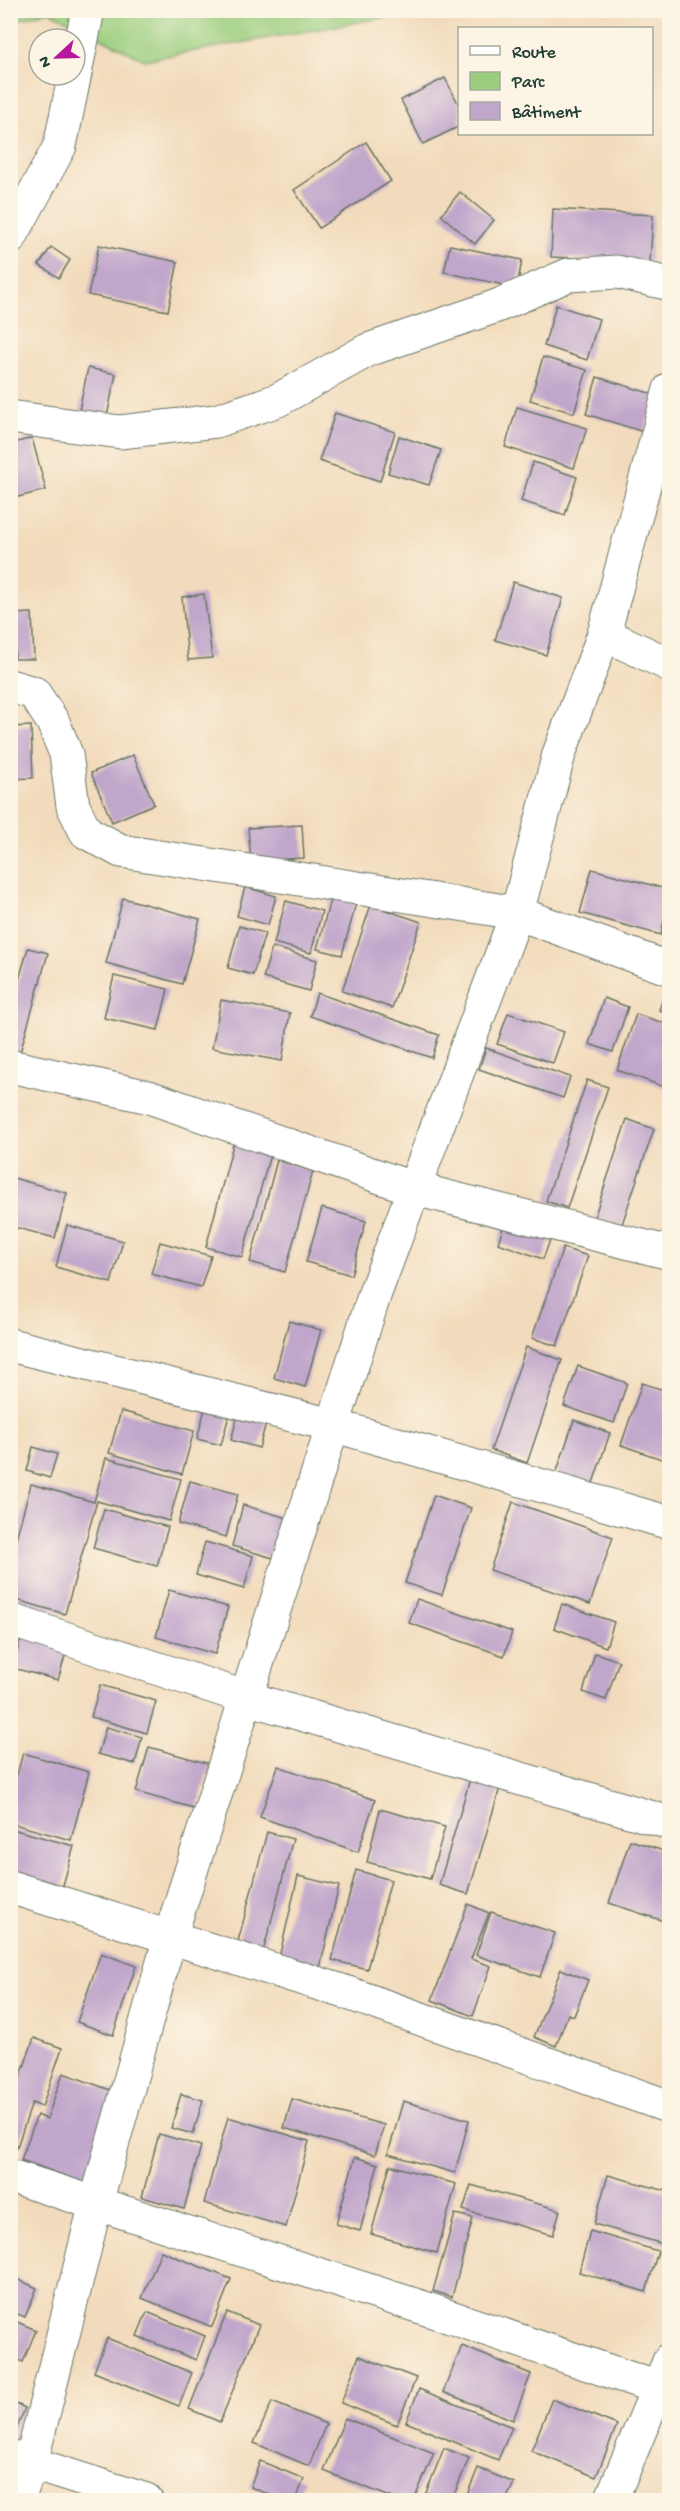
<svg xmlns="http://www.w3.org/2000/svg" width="680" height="2511" viewBox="0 0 680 2511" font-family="'Gochi Hand',sans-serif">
<rect width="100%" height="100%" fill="#fcf5e5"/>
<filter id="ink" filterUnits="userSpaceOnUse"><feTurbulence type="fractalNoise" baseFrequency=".0167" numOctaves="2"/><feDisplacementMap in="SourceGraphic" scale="12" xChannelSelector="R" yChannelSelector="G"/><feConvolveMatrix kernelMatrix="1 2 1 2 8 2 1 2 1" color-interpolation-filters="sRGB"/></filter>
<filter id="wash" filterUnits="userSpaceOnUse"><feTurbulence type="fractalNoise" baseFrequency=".008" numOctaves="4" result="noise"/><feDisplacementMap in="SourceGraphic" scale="24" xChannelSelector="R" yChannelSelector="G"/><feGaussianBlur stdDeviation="1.35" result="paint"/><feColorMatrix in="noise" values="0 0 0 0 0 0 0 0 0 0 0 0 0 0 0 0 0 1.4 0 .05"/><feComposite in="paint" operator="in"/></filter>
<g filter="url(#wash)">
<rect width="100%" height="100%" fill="#f2dbbc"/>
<polygon fill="#9ace7e" stroke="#5c8659" stroke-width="1.5" points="11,10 421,11 144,60 49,11 11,22"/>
<g id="blocks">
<g fill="#c0a6cb">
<polygon points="445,78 460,107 460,126 423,144 401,100"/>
<polygon points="366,142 391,181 319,228 294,190"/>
<polygon points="460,192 494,220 475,244 441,215"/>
<polygon points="553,209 653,215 650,262 551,257"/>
<polygon points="99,245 178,262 168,311 88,295"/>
<polygon points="450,245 522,260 517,288 444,272"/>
<polygon points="51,247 70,260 59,278 39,265"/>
<polygon points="556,305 599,319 587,360 544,346"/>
<polygon points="543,357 587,370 574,413 530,400"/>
<polygon points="88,368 116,374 107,416 79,410"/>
<polygon points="597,377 656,395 644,432 586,414"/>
<polygon points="517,407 587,428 574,468 505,447"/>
<polygon points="335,413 395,432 380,481 319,461"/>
<polygon points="399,436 441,450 429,485 388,473"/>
<polygon points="32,438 46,490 10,499 10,444"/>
<polygon points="533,462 577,477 565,515 521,501"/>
<polygon points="513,582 563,598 546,655 495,640"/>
<polygon points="204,594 212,658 188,660 182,597"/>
<polygon points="32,613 34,659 15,659 13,614"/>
<polygon points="31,726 33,778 10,779 10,727"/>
<polygon points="133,755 154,804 112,822 91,773"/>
<polygon points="302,825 304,858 251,861 248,828"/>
<polygon points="592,869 670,890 661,935 580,913"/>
<polygon points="245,887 276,896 268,925 237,916"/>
<polygon points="332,893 357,900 342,955 317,949"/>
<polygon points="123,898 200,919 182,984 106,963"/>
<polygon points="286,901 322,911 311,953 274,943"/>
<polygon points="371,905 421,922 392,1008 342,991"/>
<polygon points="239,926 265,933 253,975 228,968"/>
<polygon points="272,947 317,960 309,991 263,978"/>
<polygon points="28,948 48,953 20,1053 10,1051 10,1011"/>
<polygon points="114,976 168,989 158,1030 104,1018"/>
<polygon points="670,980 670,1013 659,1010"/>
<polygon points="317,993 439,1035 432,1058 310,1016"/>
<polygon points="604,998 628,1007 613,1052 589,1044"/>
<polygon points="221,1000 290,1013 282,1061 212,1048"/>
<polygon points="508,1013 564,1032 553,1063 497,1044"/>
<polygon points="636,1014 670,1025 670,1089 617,1070"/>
<polygon points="486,1048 570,1077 563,1098 479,1069"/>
<polygon points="587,1080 608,1087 567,1208 546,1201"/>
<polygon points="627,1119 654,1129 621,1227 594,1218"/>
<polygon points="234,1141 271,1151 242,1257 206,1247"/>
<polygon points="277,1160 313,1171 285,1272 250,1262"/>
<polygon points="10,1177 67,1193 55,1238 10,1226"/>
<polygon points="670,1194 670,1213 663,1211"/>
<polygon points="322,1208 366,1221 351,1275 306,1262"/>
<polygon points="506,1218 552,1235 543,1259 498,1243"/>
<polygon points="67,1225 123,1241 111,1283 56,1267"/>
<polygon points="160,1242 211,1256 201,1287 151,1274"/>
<polygon points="563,1248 588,1256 557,1346 532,1338"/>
<polygon points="289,1321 321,1330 305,1387 274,1378"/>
<polygon points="526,1347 562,1360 527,1463 491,1450"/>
<polygon points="578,1366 627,1383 614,1423 564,1406"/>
<polygon points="642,1383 670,1392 670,1462 621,1445"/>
<polygon points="205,1409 229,1416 221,1445 197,1439"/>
<polygon points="121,1411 194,1431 182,1474 109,1453"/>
<polygon points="238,1415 266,1423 259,1448 231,1440"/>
<polygon points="574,1420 610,1433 592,1486 556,1474"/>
<polygon points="33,1447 57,1454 50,1478 27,1471"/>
<polygon points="106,1458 181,1479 169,1521 97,1501 65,1614 10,1598 10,1560 31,1484 94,1502"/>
<polygon points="190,1481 238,1494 226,1537 178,1524"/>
<polygon points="434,1495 471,1508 442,1595 405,1583"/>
<polygon points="513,1502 613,1537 590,1604 490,1570"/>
<polygon points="243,1505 291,1519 280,1560 232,1546"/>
<polygon points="104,1509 168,1527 157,1566 93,1548"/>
<polygon points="205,1542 253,1556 244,1589 196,1575"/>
<polygon points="169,1590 228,1607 215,1654 156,1637"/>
<polygon points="417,1599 512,1632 504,1656 409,1623"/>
<polygon points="562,1604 614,1622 606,1647 554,1628"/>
<polygon points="21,1636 67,1649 58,1680 13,1668"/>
<polygon points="595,1653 619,1661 606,1700 583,1692"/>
<polygon points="100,1685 156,1701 147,1733 91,1717"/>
<polygon points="106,1727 142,1737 135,1764 98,1754"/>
<polygon points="149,1747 210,1764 197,1809 136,1792"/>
<polygon points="23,1753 89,1772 71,1840 10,1823 10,1800"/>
<polygon points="278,1766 375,1800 358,1852 260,1817"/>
<polygon points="470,1779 500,1788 468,1894 439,1885"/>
<polygon points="380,1809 445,1827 430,1879 367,1862"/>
<polygon points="12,1829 74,1846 60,1896 10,1882"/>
<polygon points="267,1832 293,1839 263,1952 237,1945"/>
<polygon points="630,1840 670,1853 670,1923 609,1903"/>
<polygon points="356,1870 391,1880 367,1969 332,1960"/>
<polygon points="298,1876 339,1886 320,1968 279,1958"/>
<polygon points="468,1904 489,1913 471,1959 491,1966 473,2016 432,2000"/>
<polygon points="491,1912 555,1933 540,1977 476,1955"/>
<polygon points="101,1953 136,1966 113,2035 77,2022"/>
<polygon points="561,1969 588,1980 574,2016 568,2014 556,2046 534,2037"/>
<polygon points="34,2038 62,2048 42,2107 32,2103 14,2156 10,2154 10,2071 21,2075"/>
<polygon points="63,2073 116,2092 85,2183 21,2160 37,2115 47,2119"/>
<polygon points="181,2094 203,2100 193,2134 171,2128"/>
<polygon points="292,2099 384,2125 375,2155 284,2128"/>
<polygon points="403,2101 469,2120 455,2173 388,2154"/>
<polygon points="228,2117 309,2141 286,2227 204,2203"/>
<polygon points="159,2134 201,2146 184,2209 142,2197"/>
<polygon points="355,2157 378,2164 360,2231 336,2224"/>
<polygon points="390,2165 456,2184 437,2253 371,2234"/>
<polygon points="608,2175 670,2192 670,2246 594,2224"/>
<polygon points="471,2185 560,2210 553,2235 463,2210"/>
<polygon points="455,2214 473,2218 452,2297 433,2291"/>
<polygon points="590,2231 658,2251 646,2292 579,2272"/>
<polygon points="161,2251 231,2279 212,2327 142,2298"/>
<polygon points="10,2276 37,2288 25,2317 10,2311"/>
<polygon points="147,2312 205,2336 196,2360 137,2336"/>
<polygon points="227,2312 259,2325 220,2422 189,2409"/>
<polygon points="10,2319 36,2330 23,2362 10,2356"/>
<polygon points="107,2338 192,2373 179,2406 94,2372"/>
<polygon points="462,2346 531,2374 513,2420 443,2392"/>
<polygon points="359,2356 416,2378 397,2425 341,2403"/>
<polygon points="419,2389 512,2427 498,2460 406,2422"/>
<polygon points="552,2399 617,2425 596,2477 531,2451"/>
<polygon points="10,2401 25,2408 11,2443 10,2443"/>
<polygon points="272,2402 326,2424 309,2466 254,2443"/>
<polygon points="345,2418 434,2453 414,2500 398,2500 324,2471"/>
<polygon points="444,2448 469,2458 452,2500 423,2500"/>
<polygon points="260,2461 304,2479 296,2500 282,2500 250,2487"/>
<polygon points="478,2468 514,2483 506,2500 465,2500"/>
</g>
</g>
</g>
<g filter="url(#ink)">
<use href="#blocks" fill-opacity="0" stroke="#697464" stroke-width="1.5"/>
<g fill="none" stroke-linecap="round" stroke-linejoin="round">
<defs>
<g id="street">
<polyline points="10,238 60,146 88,10"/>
<polyline points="10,417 120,432 216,421 278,400 368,350 497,306 568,275 617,272 670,284"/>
<polyline points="604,634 670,665"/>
<polyline points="10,686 34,693 53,722 66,754 73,806 86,832 121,851 517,913 670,969"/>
<polyline points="10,1066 149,1097 415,1189 670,1253"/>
<polyline points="10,1345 332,1425 670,1523"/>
<polyline points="10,1620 247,1698 670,1823"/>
<polyline points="10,1887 342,1991 670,2107"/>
<polyline points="10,2176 421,2307 670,2392"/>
<polyline points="11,2457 146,2500"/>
<polyline points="18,2500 31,2463 96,2203 170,1937 375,1293 517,913 559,754 604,634 670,389"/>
<polyline points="611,2500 670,2359"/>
</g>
</defs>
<use href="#street" stroke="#697464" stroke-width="35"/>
<use href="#street" stroke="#fff" stroke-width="33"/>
</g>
</g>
<rect width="680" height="2511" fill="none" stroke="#fcf5e5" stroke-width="36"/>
<rect x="458" y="27" width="195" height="108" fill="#fcf5e5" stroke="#a4ab9e" stroke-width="1.5"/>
<rect x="470" y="46" width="30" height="9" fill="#ffffff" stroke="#a4ab9e" stroke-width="1.5"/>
<text x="512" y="57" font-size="18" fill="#1f3d34">Route</text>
<rect x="470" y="72" width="30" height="18" fill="#9ace7e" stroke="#a4ab9e" stroke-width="1.5"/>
<text x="512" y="87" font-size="18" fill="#1f3d34">Parc</text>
<rect x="470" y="102" width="30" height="18" fill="#c0a6cb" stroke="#a4ab9e" stroke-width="1.5"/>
<text x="512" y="117" font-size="18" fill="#1f3d34">Bâtiment</text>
<g transform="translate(57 57) rotate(248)"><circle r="28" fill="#fcf5e5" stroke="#a4ab9e" stroke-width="1.5"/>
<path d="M0-4.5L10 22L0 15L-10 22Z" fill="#b5179e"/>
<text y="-9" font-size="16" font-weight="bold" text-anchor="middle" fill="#1f3d34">N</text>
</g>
</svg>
